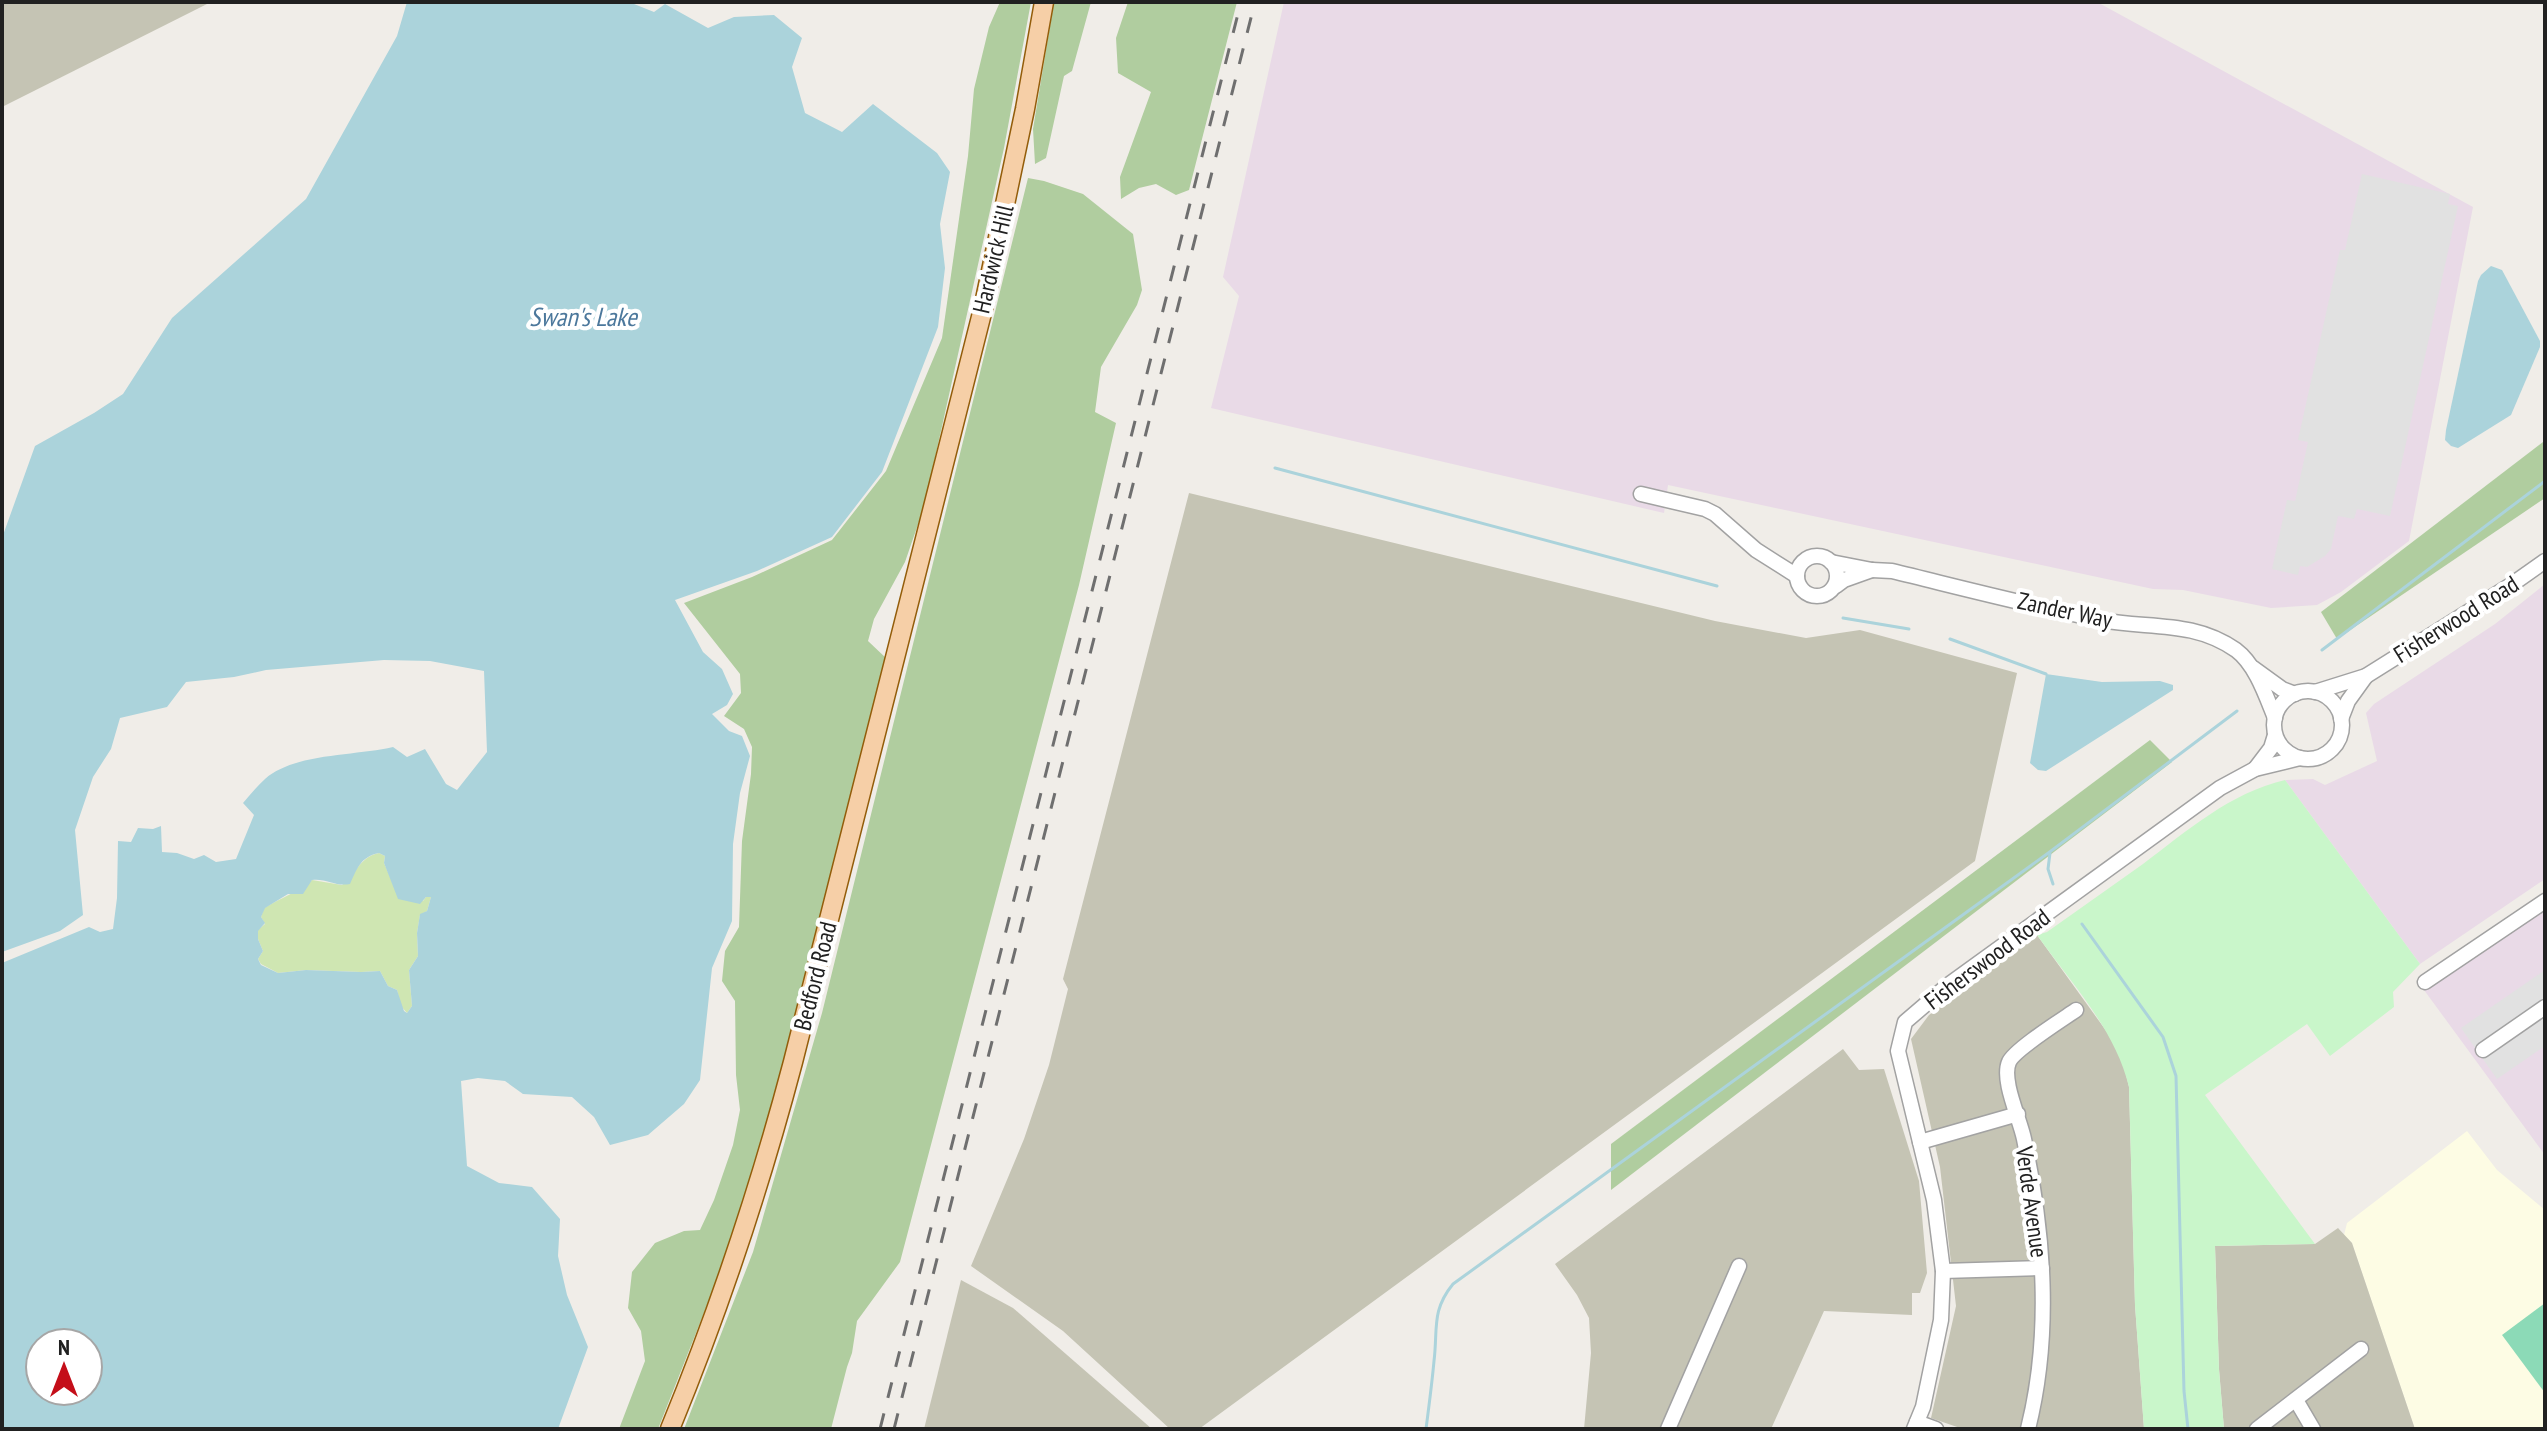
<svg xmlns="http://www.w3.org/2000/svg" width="2547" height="1431" viewBox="0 0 2547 1431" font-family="'PT Sans Narrow',sans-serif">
<rect width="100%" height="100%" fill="#f0ede8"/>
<g fill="#e9dae7">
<polygon points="1284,2 2097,2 2473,207 2409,541 2341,592 2317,605 2271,608 2183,590 2153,589 1668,485 1664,513 1211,408 1239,296 1223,277"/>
<polygon points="2545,584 2545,879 2420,964 2285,780 2313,779 2325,785 2377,761 2366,713 2374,704 2495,624"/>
<polygon points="2545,907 2545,1155 2424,990"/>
</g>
<polygon fill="#fdfce4" points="2467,1131 2497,1170 2545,1210 2545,1429 2415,1429 2352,1243 2344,1235 2347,1223"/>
<g fill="#c5c4b4">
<polygon points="2,2 211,2 2,107"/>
<polygon points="1189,493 1715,621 1806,638 1860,630 2017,673 1975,861 1199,1429 1170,1429 1063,1331 971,1266 1024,1139 1049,1065 1068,989 1063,979"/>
<polygon points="2037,935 2107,1032 2123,1062 2129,1087 2135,1305 2144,1429 1963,1429 1931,1418 1956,1306 1940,1167 1911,1039 1929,1015"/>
<polygon points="1843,1049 1859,1070 1884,1069 1919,1181 1927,1273 1920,1293 1912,1293 1912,1315 1824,1311 1771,1429 1584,1429 1591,1353 1589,1318 1577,1295 1555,1264"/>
<polygon points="2338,1228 2352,1243 2415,1429 2224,1429 2219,1369 2215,1246 2315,1244"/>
<polygon points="961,1280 1013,1308 1152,1429 924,1429"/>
</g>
<path fill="#cfe6b2" d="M379 853 385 856 384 863 396 891 423 901 426 897H431L427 911 420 915 417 933 418 956 409 970 412 1006 407 1013 401 1006 397 990 388 986 380 971 361 972 306 970 278 973 261 964 258 959 263 951 258 939V930L265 924 261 917 264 908C281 898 298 892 312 880L342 885C357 874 358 858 379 853Z"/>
<g fill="#b0cd9f">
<polygon points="1000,2 1031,2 1004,148 924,507 905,562 874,619 868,641 887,659 780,1088 732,1242 658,1429 619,1429 645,1361 641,1331 628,1308 632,1272 655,1243 684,1231 700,1230 714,1200 733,1145 740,1110 736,1075 735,1001 722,981 725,951 739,927 742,841 751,774 752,747 744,729 724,716 741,693 740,674 684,603 752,577 832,540 886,471 942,338 968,156 974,89 989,27"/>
<polygon points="1054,2 1091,2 1072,71 1064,76 1046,158 1035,164 1033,129"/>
<polygon points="1128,2 1237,2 1189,190 1176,195 1156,184 1139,188 1121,199 1120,177 1151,92 1118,73 1116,38"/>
<polygon points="1028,178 1044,181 1083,194 1133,234 1142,290 1137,305 1101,367 1095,412 1116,423 1079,585 900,1262 857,1321 852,1353 847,1367 831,1429 684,1429 753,1252 822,1013"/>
<polygon points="2543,442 2545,443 2545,498 2337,639 2321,612"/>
<polygon points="2150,740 2172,762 1611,1190 1611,1144"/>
</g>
<path fill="#c9f6ca" d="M2285 780 2420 964 2393 992 2394 1007 2330 1056 2307 1024 2205 1095 2315 1244 2215 1246 2219 1370 2224 1429H2144L2135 1305 2129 1087C2115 1029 2071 983 2037 935L2047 932C2079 909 2111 887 2143 864 2188 830 2230 793 2285 780Z"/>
<polygon fill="#8cdab7" points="2545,1303 2545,1393 2502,1335"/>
<g fill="#e1e1e1">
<polygon points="2362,174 2450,194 2448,204 2458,206 2390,516 2357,509 2354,519 2338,516 2331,549 2325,556 2307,567 2300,566 2298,575 2272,569 2287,500 2295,501 2308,442 2298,440 2340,250 2345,250"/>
<polygon points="2545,970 2545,1046 2497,1079 2461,1028"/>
</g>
<g fill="#abd3db" fill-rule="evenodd">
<path d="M407 2H629L654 12 665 4 708 28 734 17 774 15 802 38 792 67 805 113 842 132 873 104 937 153 950 172 940 224 945 268 938 327 882 472 832 537 757 571 675 600 703 652 722 669 733 694 727 705 712 714 729 731 742 736 750 756 740 793 733 844 732 921 712 968 700 1080 684 1104 648 1135 610 1145 594 1117 572 1097 523 1094 505 1081 478 1078 461 1081 467 1166 499 1183 532 1187 560 1219 558 1256 567 1295 588 1347 558 1429H2V963L89 927 100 932 113 929 117 898 118 841 131 842 138 828 153 829 161 826 162 852 177 853 194 859 204 855 216 862 236 859 254 815 243 803C250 795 257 786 265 779 294 753 355 756 393 747L407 757 425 749 446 784 457 790 487 752 484 671 430 661 384 660 266 670 234 677 186 682 167 707 120 718 111 749 93 777 75 830 83 915 60 931 2 952V538L35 446 94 413 123 394 172 318 306 199 397 36ZM379 853 385 856 384 863 398 899 420 904 426 897H431L427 911 420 914 417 933 418 956 409 970 412 1006 407 1013 404 1011 397 990 388 986 380 971 361 972 306 970 278 973 261 965 258 959 263 951 258 939V931L265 923 261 917 265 908 288 894H303L312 880C326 878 336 887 350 884 357 869 360 857 379 853ZM40 1343H88V1391H40Z"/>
<polygon points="2491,266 2502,270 2540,341 2540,347 2511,415 2458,448 2451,446 2445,440 2446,430 2478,281 2481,275"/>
<polygon points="2046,674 2102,682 2160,681 2173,685 2173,690 2046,771 2038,770 2030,763"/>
</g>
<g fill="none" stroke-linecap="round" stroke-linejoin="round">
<g stroke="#abd3db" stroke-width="3">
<polyline points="1275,468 1717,586"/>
<polyline points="1843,618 1909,629"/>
<polyline points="1950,639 2046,674"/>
<polyline points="2322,650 2545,481"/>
<polyline points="2050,853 2048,869 2053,884"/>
<polyline points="2082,924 2163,1037 2176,1076 2184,1391 2188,1429"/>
<path d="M1426 1429C1429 1406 1432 1383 1434 1361 1438 1329 1431 1311 1453 1284L2051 851 2237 711"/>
</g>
<defs>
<g id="minor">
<polyline points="1641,494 1705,509 1715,514 1756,550 1797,576"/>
<circle cx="1817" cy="576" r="20"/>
<path d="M1831 562 1872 570 1892 571C1962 588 2031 606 2101 620 2149 629 2193 620 2236 650 2256 665 2266 696 2275 718"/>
<polyline points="1836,586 1844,580 1872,570"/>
<polyline points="2253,668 2282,689 2295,694"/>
<circle cx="2308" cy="725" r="34"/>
<polyline points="2315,692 2366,676 2511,585 2545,561"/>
<polyline points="2341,719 2348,701 2366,676"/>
<polyline points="2255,769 2271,748 2275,735"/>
<polyline points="2425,982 2545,901"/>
<polyline points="2483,1050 2545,1007"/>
<polyline points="1920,1142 2018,1114"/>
<polyline points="1943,1271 2042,1268"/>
<polyline points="2296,1400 2313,1429"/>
<polyline points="1917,1422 1936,1429"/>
<polyline points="1668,1429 1739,1266"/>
<polyline points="1914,1429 1923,1407 1941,1320 1943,1271 1934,1200 1898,1051 1905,1022 1947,986 2220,788 2255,769 2300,758"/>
<path d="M2028 1429C2052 1333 2044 1234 2024 1139 2020 1119 2001 1080 2009 1062 2014 1050 2063 1019 2076 1010"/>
<polyline points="2257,1429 2361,1349"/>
</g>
<path id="major" d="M670 1429C719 1310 760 1187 793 1062L983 309 1025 109 1044 2"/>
</defs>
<use href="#minor" stroke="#a2a2a2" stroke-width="17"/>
<use href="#major" stroke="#935d0a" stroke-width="21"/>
<use href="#minor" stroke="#fff" stroke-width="14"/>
<use href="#major" stroke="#f6cfa7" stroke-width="18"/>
<g stroke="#6f6f6f" stroke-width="3" stroke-dasharray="16 16" stroke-linecap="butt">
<polyline points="880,1429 1241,2"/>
<polyline points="894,1429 1255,2"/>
</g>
</g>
<g text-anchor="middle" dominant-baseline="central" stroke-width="8" stroke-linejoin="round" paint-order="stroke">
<g font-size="24" fill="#212121" stroke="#fff">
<text transform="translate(993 259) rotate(-77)">Hardwick Hill</text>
<text transform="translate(2065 610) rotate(12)">Zander Way</text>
<text transform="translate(2456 619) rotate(-32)">Fisherwood Road</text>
<text transform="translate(1987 959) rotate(-37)">Fisherswood Road</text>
<text transform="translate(815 976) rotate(-76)">Bedford Road</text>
<text transform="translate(2032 1202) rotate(82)">Verde Avenue</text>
</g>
<g font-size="26" font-style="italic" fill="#4c789c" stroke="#fff">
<text x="583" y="316">Swan's Lake</text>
</g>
</g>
<rect width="2547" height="1431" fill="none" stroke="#212121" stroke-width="8"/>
<g transform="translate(64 1367)"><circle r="38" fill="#ffffff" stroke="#a6a6a6" stroke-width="2"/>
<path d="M0-6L14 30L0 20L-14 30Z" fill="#c40e19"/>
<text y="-12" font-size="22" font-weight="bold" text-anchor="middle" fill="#212121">N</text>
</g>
</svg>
